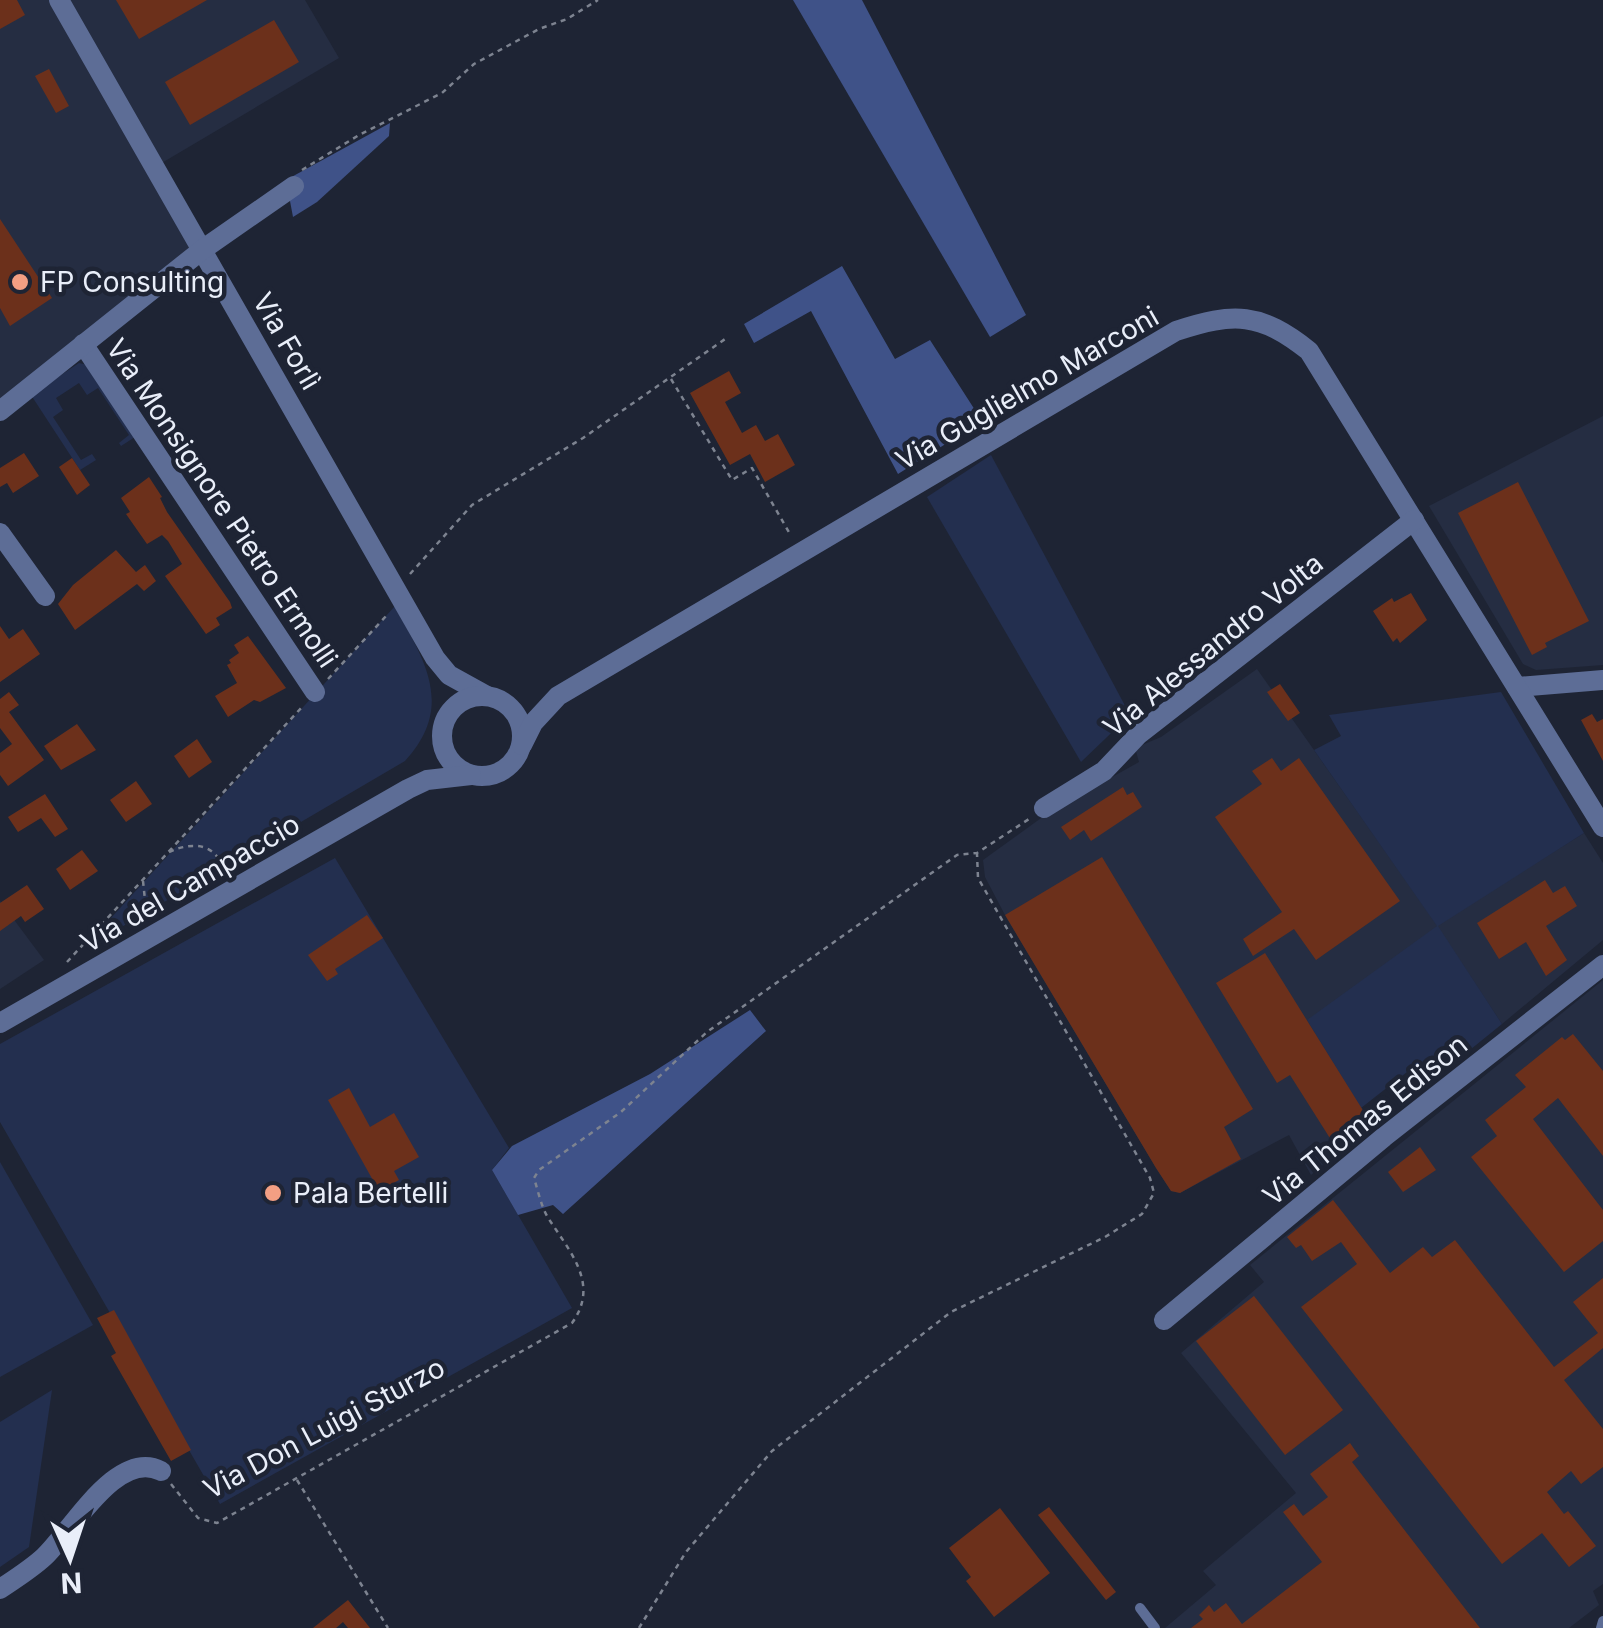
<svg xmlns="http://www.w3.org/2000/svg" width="1603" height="1628" viewBox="0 0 1603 1628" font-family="Inter,sans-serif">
<rect width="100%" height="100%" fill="#1e2434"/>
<g fill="#252d42">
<polygon points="0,0 305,0 339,58 160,164 204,242 0,403"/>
<polygon points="1603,416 1603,665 1536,670 1523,664 1429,506"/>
<polygon points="1257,669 1437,925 1584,833 1603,863 1603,940 1502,1024 1437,926 1361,1107 1375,1121 1311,1175 1289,1135 1180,1193 1171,1191 1156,1168 1005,915 985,877 983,860 1048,813 1139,762 1135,748 1161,737"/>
<polygon points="0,901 44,960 0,989"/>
<polygon points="1603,980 1603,1584 1593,1591 1599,1605 1569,1628 1165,1628 1216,1585 1203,1571 1296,1493 1181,1353 1264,1282 1250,1265"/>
</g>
<g fill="#232f4f">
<polygon points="79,363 88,365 135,437 121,446 119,443 129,435 98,388 87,395 79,383 56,398 63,410 53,417 81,460 92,454 96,460 80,470 31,395"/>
<polygon points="991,455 1130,715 1081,762 927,497"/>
<path d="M395 606C425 662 455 706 405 761L101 939V929Z"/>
<polygon points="1501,692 1584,833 1438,926 1502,1024 1429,1083 1416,1065 1361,1108 1307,1020 1437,926 1314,750 1341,736 1329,715"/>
<polygon points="335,858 509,1148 492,1170 572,1308 220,1504 0,1122 0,1044"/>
<polygon points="0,1162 93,1325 0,1377"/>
<polygon points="52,1390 29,1547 0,1567 0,1422"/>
</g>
<g fill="#3f5288">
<polygon points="793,0 862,0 1026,315 990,337"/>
<polygon points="390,123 389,136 317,202 293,217 286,180"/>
<polygon points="842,266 895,359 930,340 982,421 898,474 811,311 754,343 744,324"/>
<polygon points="750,1010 766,1031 563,1214 553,1205 518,1215 492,1170 512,1146 650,1074"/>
</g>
<g fill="#6c301b">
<polygon points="0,0 17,0 25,15 0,29"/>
<polygon points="116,0 207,0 139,39"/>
<polygon points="274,20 299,62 190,125 165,82"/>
<polygon points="49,69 69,106 56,113 35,76"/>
<polygon points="0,219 52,298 10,326 0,308"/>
<polygon points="729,371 741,393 725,402 742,433 756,425 765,441 778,434 795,465 765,482 750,454 730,465 690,393"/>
<polygon points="24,453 39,476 13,493 7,483 0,487 0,468"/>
<polygon points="72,458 90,485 77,495 59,467"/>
<polygon points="149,477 162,497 160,498 167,512 230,602 232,608 216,618 220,625 206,634 165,576 182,564 168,541 162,535 147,544 126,514 130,512 121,498"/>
<polygon points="1518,482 1589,621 1545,643 1547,647 1532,655 1458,513"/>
<polygon points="116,550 136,572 145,565 156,581 144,591 137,584 75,630 58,604 73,585"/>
<polygon points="1411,593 1427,620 1400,643 1397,638 1393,642 1373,611 1392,598 1394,602"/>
<polygon points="0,626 9,639 23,629 40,654 0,682"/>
<polygon points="248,636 286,688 260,702 254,700 228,717 215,696 237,683 227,665 231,663 229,660 239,653 234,645"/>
<polygon points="1280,684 1300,713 1288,721 1267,692"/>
<polygon points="9,692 19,705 9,712 44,760 8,786 0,775 0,753 12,744 0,728 0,699"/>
<polygon points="1592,714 1597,722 1603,719 1603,761 1581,720"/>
<polygon points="77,724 96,750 61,770 44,746"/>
<polygon points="197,739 212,762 189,778 174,756"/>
<polygon points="1272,758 1281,771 1299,758 1400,901 1316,960 1294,929 1253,956 1243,939 1282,912 1215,817 1262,784 1252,771"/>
<polygon points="136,781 152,804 126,822 110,800"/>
<polygon points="1123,787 1127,795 1133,792 1142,807 1091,841 1084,830 1070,840 1061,827"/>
<polygon points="45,794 68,829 55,837 41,818 18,832 8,817"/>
<polygon points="82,850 98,871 70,890 56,869"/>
<polygon points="1102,857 1253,1109 1224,1127 1241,1159 1180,1193 1171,1191 1156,1168 1005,915"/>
<polygon points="1545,880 1553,893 1565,886 1577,906 1546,926 1567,960 1546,976 1526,942 1499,959 1477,923"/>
<polygon points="27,885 44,909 25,922 21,916 0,931 0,903"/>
<polygon points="367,915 383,938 335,969 338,974 327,981 308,955"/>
<polygon points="1265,953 1364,1112 1346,1123 1351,1132 1333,1143 1290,1075 1277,1083 1216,983"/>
<polygon points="1573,1034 1603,1071 1603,1156 1558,1098 1533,1119 1603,1210 1603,1241 1564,1272 1471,1157 1497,1136 1485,1120 1526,1087 1515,1075 1562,1037 1565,1040"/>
<polygon points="349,1088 370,1127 394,1113 419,1157 394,1171 399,1180 379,1191 328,1100"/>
<polygon points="1420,1147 1436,1170 1403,1192 1388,1172"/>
<polygon points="1333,1200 1390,1273 1423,1247 1432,1257 1455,1240 1554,1367 1598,1333 1573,1302 1603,1278 1603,1348 1564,1380 1603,1429 1603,1467 1581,1484 1571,1471 1547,1492 1564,1514 1568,1511 1596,1546 1569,1567 1542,1533 1502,1564 1301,1307 1357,1264 1341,1242 1312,1261 1301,1245 1296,1248 1287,1237"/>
<polygon points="1254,1296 1343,1410 1285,1455 1196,1341"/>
<polygon points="114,1310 191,1450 171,1461 111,1356 116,1353 97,1318"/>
<polygon points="1350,1443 1359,1456 1352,1462 1480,1628 1191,1628 1203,1619 1199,1615 1209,1605 1214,1612 1226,1603 1242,1624 1322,1562 1283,1512 1294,1504 1303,1516 1328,1497 1310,1474"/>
<polygon points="1049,1507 1116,1592 1106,1600 1038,1515"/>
<polygon points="1000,1508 1050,1573 994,1617 966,1581 971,1577 949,1548"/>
<polygon points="348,1600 370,1628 348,1628 343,1622 336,1628 313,1628"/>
</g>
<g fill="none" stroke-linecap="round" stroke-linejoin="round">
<g stroke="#7d8390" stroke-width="2.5" stroke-dasharray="5 5" stroke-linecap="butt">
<polyline points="302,170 359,135 442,93 474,64 539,29 567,19 598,0"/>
<polyline points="671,379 732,480 752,468 790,534"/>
<polyline points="410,574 472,505 583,438 728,337"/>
<polyline points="328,679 387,615"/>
<path d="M169 852C193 841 218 843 224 873"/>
<polyline points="143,881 145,900 157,912"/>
<polyline points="67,962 302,707"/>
<polyline points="297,1480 388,1628"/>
<path d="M171 1484 198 1518 217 1523 572 1323C601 1283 568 1250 547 1216 541 1205 538 1191 534 1178L539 1170 621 1112 707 1032 957 855 977 853 1029 819"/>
<polyline points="639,1628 686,1552 772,1451 951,1312 1105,1237 1142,1214 1154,1193 1150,1178 978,878 977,854"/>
</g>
<g stroke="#5d6d96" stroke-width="10">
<polyline points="1140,1608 1155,1628"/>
<polyline points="1601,1628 1603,1621"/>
</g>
<g stroke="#5d6d96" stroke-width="20">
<polyline points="59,0 435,658 449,675 487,696"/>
<polyline points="83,344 315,692"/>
<polyline points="0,411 202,250 294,186"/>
<polyline points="0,533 45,596"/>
<polyline points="1517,687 1603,680"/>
<circle cx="482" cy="736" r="40"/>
<path d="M522 745 533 723 558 696 1176 331C1234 312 1260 312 1309 351L1603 827"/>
<polyline points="1044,808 1104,771 1139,734 1414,520"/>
<polyline points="0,1023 408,789 427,780 471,775"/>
<polyline points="1164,1320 1384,1137 1603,965"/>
<path d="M0 1589C15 1579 31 1569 44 1557 71 1532 117 1448 161 1471"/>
</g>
</g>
<g fill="#f39f83" stroke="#1e2434" stroke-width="4">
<circle cx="20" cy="282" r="10"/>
<circle cx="273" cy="1193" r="10"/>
</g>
<g text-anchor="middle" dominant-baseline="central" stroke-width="9" stroke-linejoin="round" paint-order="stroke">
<g font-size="28" fill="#e9eef9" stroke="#1e2434" text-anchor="start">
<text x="40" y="282">FP Consulting</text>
<text x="293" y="1193">Pala Bertelli</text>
</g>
<g font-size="28" fill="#e9eef9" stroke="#1e2434">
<text transform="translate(287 341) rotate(60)">Via Forlì</text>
<text transform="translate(1027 388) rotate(-30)">Via Guglielmo Marconi</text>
<text transform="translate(222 503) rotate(56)">Via Monsignore Pietro Ermolli</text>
<text transform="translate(1213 645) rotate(-39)">Via Alessandro Volta</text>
<text transform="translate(190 883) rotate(-30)">Via del Campaccio</text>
<text transform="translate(1365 1120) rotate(-39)">Via Thomas Edison</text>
<text transform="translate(324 1428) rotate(-28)">Via Don Luigi Sturzo</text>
</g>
</g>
<g transform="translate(70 1558) rotate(177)" stroke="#1e2434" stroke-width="8" paint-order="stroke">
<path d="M0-8L18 38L0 25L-18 38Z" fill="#e9eef9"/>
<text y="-15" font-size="28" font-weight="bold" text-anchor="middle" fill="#e9eef9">N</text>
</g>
</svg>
